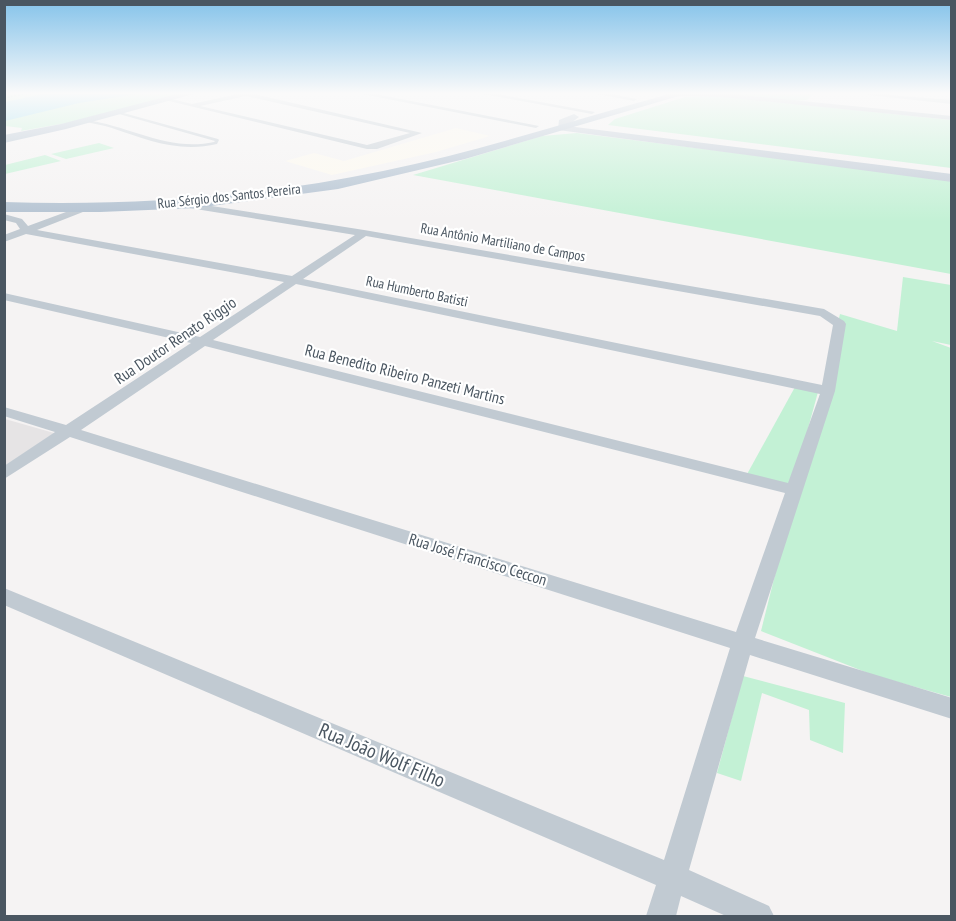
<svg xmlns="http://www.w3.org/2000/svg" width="956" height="921" viewBox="0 0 956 921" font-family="'PT Sans Narrow',sans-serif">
<rect width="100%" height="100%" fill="#f5f3f3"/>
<polygon fill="#fdf9ef" points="456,128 490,136 436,152 332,175 285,161 314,153 344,161"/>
<polygon fill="#e6e4e5" points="5,419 54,433 5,466"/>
<g fill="#c3f1d5">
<polygon points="4,93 187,93 78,121 21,131 22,128 5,126"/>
<polygon points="721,93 814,93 807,100 795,101"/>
<polygon points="718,96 951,120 951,168 608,125 615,119 685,97"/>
<polygon points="577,133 951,180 951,274 413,175 542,136"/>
<polygon points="99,143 114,148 66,159 51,154"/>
<polygon points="45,155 61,161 5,174 5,165"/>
<polygon points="903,277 951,285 951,345 932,341 951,348 951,697 873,675 761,631 840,314 897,331"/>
<polygon points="795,387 818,392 792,487 746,476"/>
<polygon points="743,676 845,703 843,753 810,740 809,710 762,693 741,781 717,773"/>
</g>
<polygon fill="#90daee" points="47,93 144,93 79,103 5,121 5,102"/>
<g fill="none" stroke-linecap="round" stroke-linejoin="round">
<polyline stroke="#7ad0a6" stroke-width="1.5" stroke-dasharray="2 1.5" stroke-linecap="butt" points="4,98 28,93"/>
<path fill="#c1cad2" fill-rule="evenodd" d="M120 112 218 139 219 140 217 144C179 153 147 140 112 128 103 125 93 124 84 121L86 120C130 126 169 152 214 142L215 141 119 114Z"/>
<g fill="#c1cad2" fill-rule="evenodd">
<path d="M242 93H250L422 133 377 149H367L165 100 168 98 192 104ZM246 96 410 133 367 145 200 106Z"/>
<polygon points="357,93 370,93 539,126 536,128"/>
<polygon points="478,93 492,93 595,112 592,114"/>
<polygon points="592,93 607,93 637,99 634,101"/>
<polygon points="675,93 721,93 952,116 952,120 721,97 673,96"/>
<polygon points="865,93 952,100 952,104 868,95"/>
<path d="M180 201 364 230 824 309 844 321 846 324 835 391 755 638 952 698V719L750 655 689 870 769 906 774 916H726L681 896 676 916H646L656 885 4 605V588L664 860 730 648 70 437 4 479V466L55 432 4 416V407L66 425 191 343 4 300V293L200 337 284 282 26 234 4 242V235L20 229 16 223 4 220V214L22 219 28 226 85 205 90 208 88 210 37 230 292 276 355 235 177 206 175 204ZM366 236 820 316 833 325 822 385 303 279ZM296 284 820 394 788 483 213 340ZM205 346 785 493 736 632 81 430Z"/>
</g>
<polygon fill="#c1cbd6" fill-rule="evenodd" points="574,114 579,117 567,126 952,174 952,182 558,130 559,120"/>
<g fill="#b3c2d1" fill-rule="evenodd">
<polygon points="180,93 197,93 66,129 4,143 4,135 61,124"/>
<path d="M673 93H689L465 159 338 189 196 208 100 212H4V202C132 206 258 197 383 171 481 151 576 119 673 93Z"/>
</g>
</g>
<linearGradient id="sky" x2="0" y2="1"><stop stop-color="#85c3ea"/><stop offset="0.42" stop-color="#fafafa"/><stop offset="1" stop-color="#fafafa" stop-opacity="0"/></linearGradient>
<rect width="956" height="222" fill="url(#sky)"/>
<g text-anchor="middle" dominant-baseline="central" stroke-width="4.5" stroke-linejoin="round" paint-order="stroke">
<g font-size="14" fill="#4a5661" stroke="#fff">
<text transform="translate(229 196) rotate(-6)">Rua Sérgio dos Santos Pereira</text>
<text transform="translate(503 242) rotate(10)">Rua Antônio Martiliano de Campos</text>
<text transform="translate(417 291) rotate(12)">Rua Humberto Batisti</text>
</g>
<g font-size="16" fill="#4a5661" stroke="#fff">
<text transform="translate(175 340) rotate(-34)">Rua Doutor Renato Riggio</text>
<text transform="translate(405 374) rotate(14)">Rua Benedito Ribeiro Panzeti Martins</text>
<text transform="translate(478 559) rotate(17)">Rua José Francisco Ceccon</text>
</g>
<g font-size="20" fill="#4a5661" stroke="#fff">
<text transform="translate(382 755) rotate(23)">Rua João Wolf Filho</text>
</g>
</g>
<rect width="956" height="921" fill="none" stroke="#4a5661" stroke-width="12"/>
</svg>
